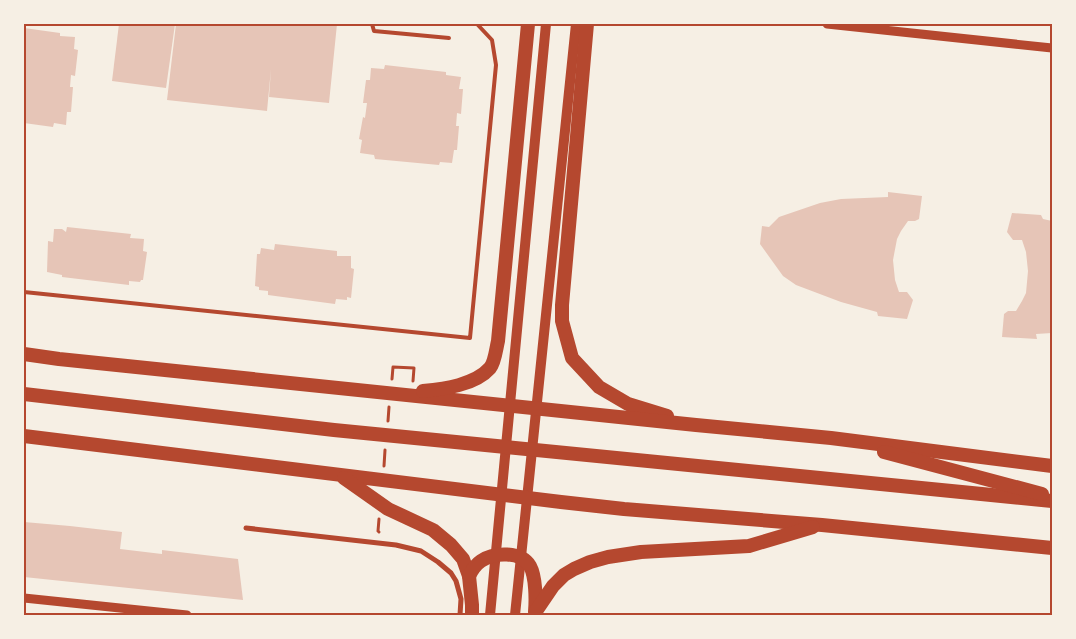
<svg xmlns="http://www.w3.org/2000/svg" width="1076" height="639" viewBox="0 0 1076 639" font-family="'Times New Roman',serif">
<rect width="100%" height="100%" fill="#f6efe4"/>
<g fill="#e6c5b7">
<polygon points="119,24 175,24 166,88 112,81"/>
<polygon points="176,24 337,24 329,103 269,97 271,69 267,111 167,100"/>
<polygon points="24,28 60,33 60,36 75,37 74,49 78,50 75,76 71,75 70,87 73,87 71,112 67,112 66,125 54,123 53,127 24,123"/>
<polygon points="385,65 446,72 446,75 461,77 459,89 463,89 461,114 457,113 456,126 459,126 457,150 454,150 452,163 440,162 439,165 375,159 374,155 360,153 362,140 359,139 363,117 365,118 367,103 363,103 366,80 370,80 371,68 384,69"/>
<polygon points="888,192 922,196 919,219 915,221 908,221 901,231 897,239 893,260 895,280 899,292 907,292 913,300 907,319 878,316 877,312 841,302 796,285 783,276 760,244 762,226 769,227 779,217 820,203 841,199 888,197"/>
<polygon points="1012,213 1041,215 1043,219 1052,221 1052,333 1036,334 1037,339 1002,337 1004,314 1008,311 1016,311 1022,301 1026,293 1028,271 1026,252 1022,240 1013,240 1007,232"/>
<polygon points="67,227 131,234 130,238 144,239 143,251 147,252 143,280 141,280 140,282 129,281 129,285 62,277 62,275 47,272 48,241 53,242 54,229 62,229 66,232"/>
<polygon points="275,244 337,251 337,256 351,256 351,268 354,269 351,298 347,297 347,300 336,299 335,304 268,295 268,291 259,290 259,287 255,286 257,254 260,254 261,248 274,250"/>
<polygon points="24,522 70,526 122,532 120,549 162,554 162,550 238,559 243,600 24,577"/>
</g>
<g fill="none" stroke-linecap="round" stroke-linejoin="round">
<g stroke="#b5482f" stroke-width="3">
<polyline points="392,379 393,367 414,368 413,381"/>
<polyline points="388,421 389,407"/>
<polyline points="384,466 385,450"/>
<polyline points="379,519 378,531 379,532"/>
</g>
<g stroke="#b5482f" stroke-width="4">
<polyline points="372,24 374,31 449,38"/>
<polyline points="24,292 470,338 496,65 492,40 477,24"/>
</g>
<polyline stroke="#b5482f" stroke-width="5" points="246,528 396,545 421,551 438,562 451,573 456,581 461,599 460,615"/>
<g stroke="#b5482f" stroke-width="9">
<polyline points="827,24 1052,48"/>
<polyline points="24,598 187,615"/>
</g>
<g stroke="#b5482f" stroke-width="10">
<polyline points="490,615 546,24"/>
<polyline points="515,615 576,24"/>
</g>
<g stroke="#b5482f" stroke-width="14">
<polyline points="587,24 562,305 562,321 572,358 599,387 628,404 667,416"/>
<polyline points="24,354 59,359 696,425 831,438 1052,466"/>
<path d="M423 391C444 389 475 385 490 368 495 362 496 349 498 341L528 24"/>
<polyline points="24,394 334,430 1052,501"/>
<polyline points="24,436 561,502 624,509 822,525 1052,548"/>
<polyline points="884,452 1042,494"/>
<polyline points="344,478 388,509 433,530 451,545 463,559 469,576 472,605 472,615"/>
<path d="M469 576C472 570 475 565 481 561 494 552 521 551 530 566 536 577 536 600 535 612"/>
<polyline points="536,611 553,586 564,575 574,569 590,562 608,557 641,552 749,546 813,527"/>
</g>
</g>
<rect width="1076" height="639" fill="none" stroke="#f6efe4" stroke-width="50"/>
<rect x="25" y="25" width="1026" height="589" fill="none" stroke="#b5482f" stroke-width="2"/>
</svg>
